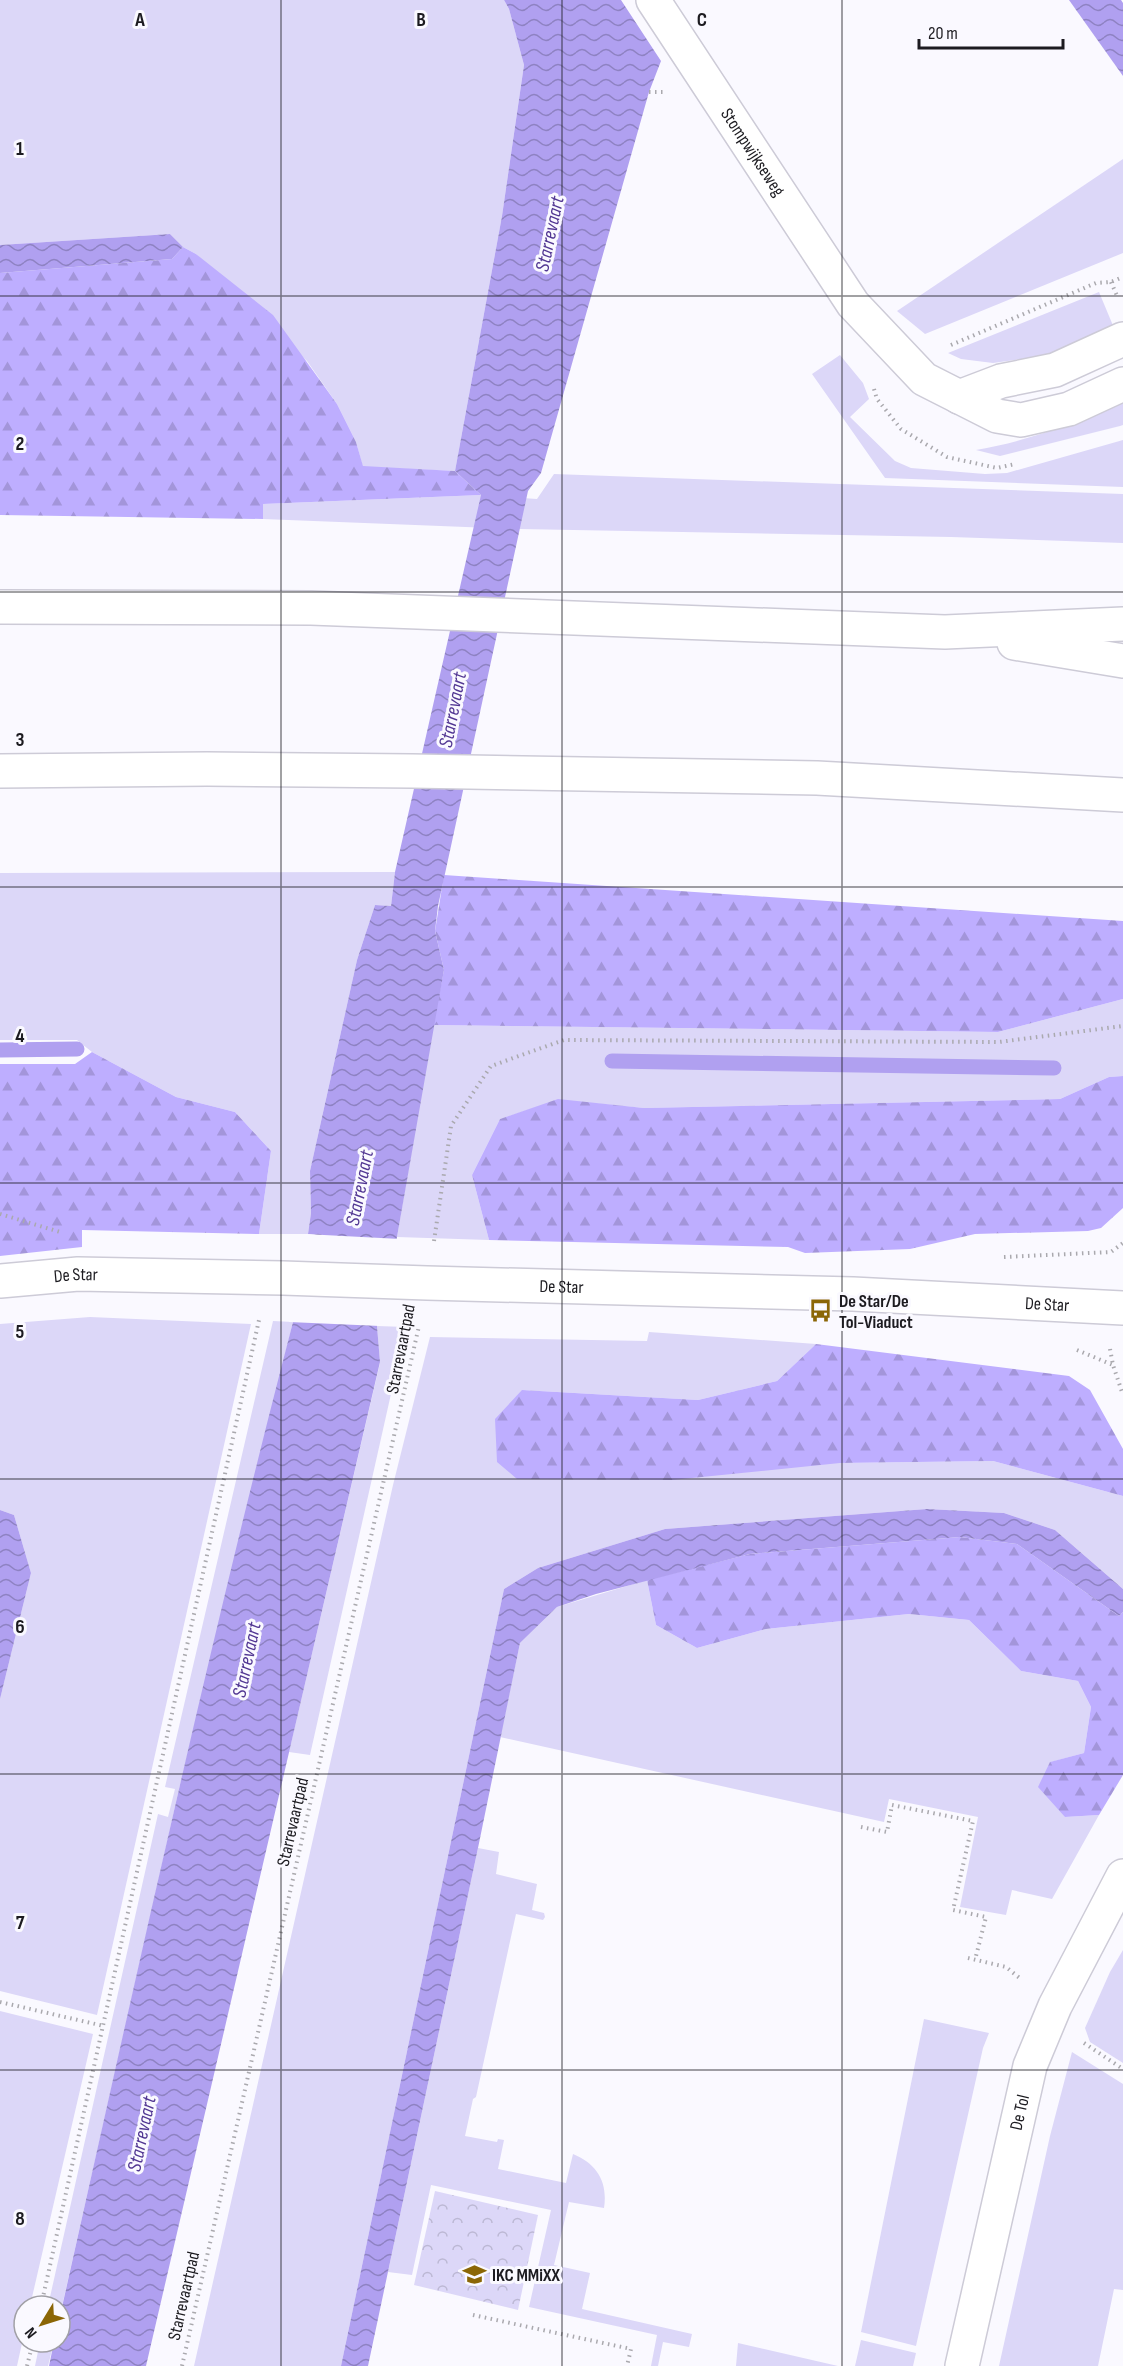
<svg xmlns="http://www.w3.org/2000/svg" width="1123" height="2366" viewBox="0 0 1123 2366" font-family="'Sofia Sans Condensed',sans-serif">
<defs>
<pattern id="forest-firs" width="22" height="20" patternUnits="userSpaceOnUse" patternTransform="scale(1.5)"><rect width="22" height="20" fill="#beaeff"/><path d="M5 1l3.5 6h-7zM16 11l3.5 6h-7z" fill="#a395da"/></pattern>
<pattern id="park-crowns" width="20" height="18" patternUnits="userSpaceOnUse" patternTransform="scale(1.5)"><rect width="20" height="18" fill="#dcd7f8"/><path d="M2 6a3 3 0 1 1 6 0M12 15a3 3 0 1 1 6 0" fill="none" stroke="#bcb8d4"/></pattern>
<pattern id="water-waves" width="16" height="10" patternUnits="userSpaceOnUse" patternTransform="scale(1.5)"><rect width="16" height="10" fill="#b0a0f0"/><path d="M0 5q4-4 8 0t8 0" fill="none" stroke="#8e82c2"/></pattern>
</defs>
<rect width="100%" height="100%" fill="#faf9ff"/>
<g fill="#dcd7f8">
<polygon points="0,0 504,0 509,9 524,65 502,216 455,471 363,467 356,442 337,404 307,361 196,254 183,247 170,234 0,245"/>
<polygon points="1123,159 1123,253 925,334 897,311"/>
<polygon points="1099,292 1114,328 1059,354 993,363 961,359 948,353"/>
<polygon points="840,355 863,383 869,399 850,417 895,461 911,468 985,474 1007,473 1123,440 1123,487 885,478 812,374"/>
<path d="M1123 402V425L1120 426 1000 456 976 450C1029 441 1074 423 1123 402Z"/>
<polygon points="554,474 1123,494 1123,543 951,537 519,529 263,519 263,504 481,495 537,499"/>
<polygon points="395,872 391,906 375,905 357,960 310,1171 311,1213 308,1234 259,1234 271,1151 235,1112 176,1097 92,1052 77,1040 0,1040 0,873"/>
<polygon points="1123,999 1123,1076 1109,1077 1060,1099 644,1108 558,1100 500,1119 472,1175 489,1240 397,1237 433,1025 998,1032"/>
<polygon points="90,1317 251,1324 97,2015 0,1991 0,1699 31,1573 14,1515 0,1510 0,1324"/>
<polygon points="273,1321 293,1322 179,1789 60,2315 60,2306 48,2306 158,1814 168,1817 175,1789 165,1787"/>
<polygon points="377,1326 406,1327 310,1755 289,1752 380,1363"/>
<polygon points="649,1332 816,1344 777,1381 698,1400 522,1390 840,1463 993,1461 1123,1496 1123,1589 1055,1530 1004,1513 927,1509 665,1529 538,1568 504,1589 341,2366 194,2366 393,1485 430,1337 647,1341"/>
<polygon points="647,1580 656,1625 697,1648 766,1629 909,1614 969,1620 1021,1671 1078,1681 1091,1707 1084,1753 1051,1762 1065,1817 1099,1815 1052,1899 1012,1890 1006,1915 960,1907 978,1817 889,1799 884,1822 500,1737 520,1643 557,1607"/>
<path d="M478 1848 499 1852 496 1874 537 1884 532 1910 544 1913 545 1917 543 1920 516 1914 476 2097 473 2099 465 2136 497 2142 498 2139 504 2140 498 2169 566 2183 573 2154C597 2164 608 2182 604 2208L569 2202 554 2265 590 2273 582 2309 692 2334 689 2347 663 2342 658 2366H651L657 2335 529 2307 551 2210 431 2185 412 2275 388 2272Z"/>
<polygon points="1123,1950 1123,2063 1090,2042 1085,2028 1110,1972"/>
<polygon points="0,2011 93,2034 30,2306 24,2306 24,2334 17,2366 0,2366"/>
<polygon points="924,2019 989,2033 983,2048 916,2346 861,2332"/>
<polygon points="1072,2052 1123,2084 1123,2290 1114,2289 1098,2366 999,2366 1050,2136"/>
<polygon points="861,2340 916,2353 913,2366 855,2366"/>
<polygon points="40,2342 54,2342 48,2366 35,2366"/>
<polygon points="738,2343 838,2366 736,2366"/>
</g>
<g fill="url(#forest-firs)">
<polygon points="183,247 196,254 273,315 337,404 356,442 363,466 455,471 481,495 263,504 263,519 0,515 0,273 172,259"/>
<polygon points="444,875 1123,921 1123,999 998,1032 433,1025 444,970 435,931"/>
<polygon points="92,1052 176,1097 235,1112 271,1151 259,1234 82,1230 82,1247 0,1256 0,1064 75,1064"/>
<polygon points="1123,1076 1123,1208 1101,1228 1088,1231 975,1234 910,1249 805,1253 788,1247 489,1240 472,1175 500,1119 558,1099 644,1108 1060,1099 1109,1077"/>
<polygon points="816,1344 1069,1376 1090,1390 1123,1449 1123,1496 993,1461 840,1463 672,1480 517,1479 497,1462 495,1419 522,1390 698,1400 777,1381"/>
<polygon points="960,1537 1017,1544 1119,1616 1123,1612 1123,1775 1099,1815 1065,1817 1038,1787 1050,1762 1084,1753 1091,1707 1078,1681 1021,1671 969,1620 909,1614 766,1629 697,1648 656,1625 647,1580 750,1554"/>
</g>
<polygon fill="url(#park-crowns)" points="435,2191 538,2215 518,2310 414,2285"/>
<g fill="url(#water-waves)">
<path d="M504 0H621L661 61 649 92 541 473 528 491 438 906 435 931 444 970 397 1237 377 1326 380 1362 146 2366H49L54 2342H60V2316C141 1955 220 1593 316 1235L308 1234 311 1213 310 1171 357 960 375 905 391 906 395 872 481 495 455 471 502 216 524 65 509 9Z"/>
<polygon points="1069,0 1121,0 1123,3 1123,76"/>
<polygon points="170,234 183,247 172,259 0,273 0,245"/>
<polygon points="927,1509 1004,1513 1055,1530 1123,1589 1123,1612 1119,1616 1017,1544 960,1537 750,1554 596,1594 557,1607 520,1643 478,1848 368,2366 341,2366 504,1589 538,1568 665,1529"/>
<polygon points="0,1510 14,1515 31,1573 0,1699"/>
</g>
<polygon fill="#faf9ff" points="305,1234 400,1239 380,1326 289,1322 312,1238 307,1237"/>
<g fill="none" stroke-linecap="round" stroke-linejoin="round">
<g stroke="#b0a0f0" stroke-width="15">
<polyline points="0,1050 77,1049"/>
<polyline points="612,1061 1054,1068"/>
</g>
<defs>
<g id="minor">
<path id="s1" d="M0 1281 78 1274 283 1278 427 1283 853 1294 1123 1308"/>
<path id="s2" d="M962 2366 1030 2066 1055 2006 1123 1876"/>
</g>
<g id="tertiary">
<path id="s3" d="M653 0 853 304 924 379 997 416 1021 420 1069 409 1123 384"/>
<polyline points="959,397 1001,381 1055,370 1123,339"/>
</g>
<g id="motorway">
<polyline points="0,607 311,608 945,632 1123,624"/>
<polyline points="1014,643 1123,661"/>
<polyline points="0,771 207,769 412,771 817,778 1123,795"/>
</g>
</defs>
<use href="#minor" stroke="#cdcbd7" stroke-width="36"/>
<use href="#tertiary" stroke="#cdcbd7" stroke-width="36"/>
<use href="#motorway" stroke="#cdcbd7" stroke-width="36"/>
<g stroke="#aaa9ae" stroke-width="4" stroke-dasharray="1.5 4.5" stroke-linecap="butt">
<polyline points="649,92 663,92"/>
<polyline points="1111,282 1118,298"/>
<polyline points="951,345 1096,283 1111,282 1123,277"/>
<polyline points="874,389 877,399 901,429 947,457 997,468 1015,464"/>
<polyline points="0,1214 60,1232"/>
<polyline points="434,1241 451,1126 491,1066 564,1040 999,1042 1123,1026"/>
<polyline points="1004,1257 1111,1252 1123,1243"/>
<polyline points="1110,1349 1113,1365 1123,1395"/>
<polyline points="1077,1350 1113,1365"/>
<polyline points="861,1827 887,1832 892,1805 973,1821 953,1910 986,1917 975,1960"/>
<polyline points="968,1958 1006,1967 1022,1980"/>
<polyline points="0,2002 104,2026"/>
<polyline points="1084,2043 1123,2069"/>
<polyline points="41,2306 259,1320"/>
<polyline points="473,2315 631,2349 627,2366"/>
<polyline points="27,2366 33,2342"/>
<polyline points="182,2366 419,1326"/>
</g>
<use href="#minor" stroke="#fff" stroke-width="33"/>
<use href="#tertiary" stroke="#fff" stroke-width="33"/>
<use href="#motorway" stroke="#fff" stroke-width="33"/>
</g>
<path fill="none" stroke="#1c1b20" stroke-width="1.5" stroke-opacity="0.55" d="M281 0V2366M562 0V2366M842 0V2366M0 296H1123M0 592H1123M0 887H1123M0 1183H1123M0 1479H1123M0 1774H1123M0 2070H1123"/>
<defs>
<symbol id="bus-bare" viewBox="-9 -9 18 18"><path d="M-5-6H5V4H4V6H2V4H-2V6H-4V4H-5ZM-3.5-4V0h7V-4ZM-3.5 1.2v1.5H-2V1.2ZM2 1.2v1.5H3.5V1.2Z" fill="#8b6606" stroke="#faf9ff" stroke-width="2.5" paint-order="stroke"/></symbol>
<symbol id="school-bare" viewBox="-9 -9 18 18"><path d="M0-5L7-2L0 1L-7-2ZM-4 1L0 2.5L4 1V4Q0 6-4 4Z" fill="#8b6606" stroke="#faf9ff" stroke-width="2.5" paint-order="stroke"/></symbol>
</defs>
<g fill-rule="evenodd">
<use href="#bus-bare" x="804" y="1294" width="33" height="33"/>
<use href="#school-bare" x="458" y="2258" width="33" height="33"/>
</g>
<g text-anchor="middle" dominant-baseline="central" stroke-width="6" stroke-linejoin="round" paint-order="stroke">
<g font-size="18" fill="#1c1b20" stroke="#faf9ff">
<text stroke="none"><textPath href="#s3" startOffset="182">Stompwijkseweg</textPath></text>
<text stroke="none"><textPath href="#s1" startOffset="76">De Star</textPath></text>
<text stroke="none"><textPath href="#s1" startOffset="562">De Star</textPath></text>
<text stroke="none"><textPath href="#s1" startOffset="1048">De Star</textPath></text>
<text transform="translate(401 1349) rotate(-79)">Starrevaartpad</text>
<text transform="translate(293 1822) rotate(-77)">Starrevaartpad</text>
<text stroke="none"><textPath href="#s2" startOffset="260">De Tol</textPath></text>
<text transform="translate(184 2296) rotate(-77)">Starrevaartpad</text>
</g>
<g font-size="18" font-weight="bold" fill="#1c1b20" stroke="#faf9ff" text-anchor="start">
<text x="839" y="1301">De Star/De<tspan x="839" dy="21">Tol-Viaduct</tspan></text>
<text x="492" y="2275">IKC MMiXX</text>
</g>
<g font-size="20" font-style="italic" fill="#523793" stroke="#faf9ff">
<text transform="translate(550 234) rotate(-78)">Starrevaart</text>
<text transform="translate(453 710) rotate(-79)">Starrevaart</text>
<text transform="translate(360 1188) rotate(-79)">Starrevaart</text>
<text transform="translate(247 1660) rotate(-78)">Starrevaart</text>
<text transform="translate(142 2134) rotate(-78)">Starrevaart</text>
</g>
</g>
<g font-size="20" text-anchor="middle" font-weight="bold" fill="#1c1b20" stroke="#faf9ff" stroke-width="6" stroke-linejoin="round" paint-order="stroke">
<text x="140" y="26">A</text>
<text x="421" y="26">B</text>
<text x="702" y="26">C</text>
<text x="20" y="155">1</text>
<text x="20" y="450">2</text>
<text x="20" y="746">3</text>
<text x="20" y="1042">4</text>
<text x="20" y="1338">5</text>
<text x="20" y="1633">6</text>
<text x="20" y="1929">7</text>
<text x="20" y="2225">8</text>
</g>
<g transform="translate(42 2324) rotate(232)"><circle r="28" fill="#faf9ff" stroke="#a1a0a6" stroke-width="1.5"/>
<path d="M0-4.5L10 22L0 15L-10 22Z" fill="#8b6606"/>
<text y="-9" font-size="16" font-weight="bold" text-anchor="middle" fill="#1c1b20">N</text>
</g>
<path d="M919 39v9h144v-9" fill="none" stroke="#1c1b20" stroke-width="3"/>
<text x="928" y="39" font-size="18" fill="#1c1b20" stroke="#faf9ff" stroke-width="4.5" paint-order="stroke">20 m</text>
</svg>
